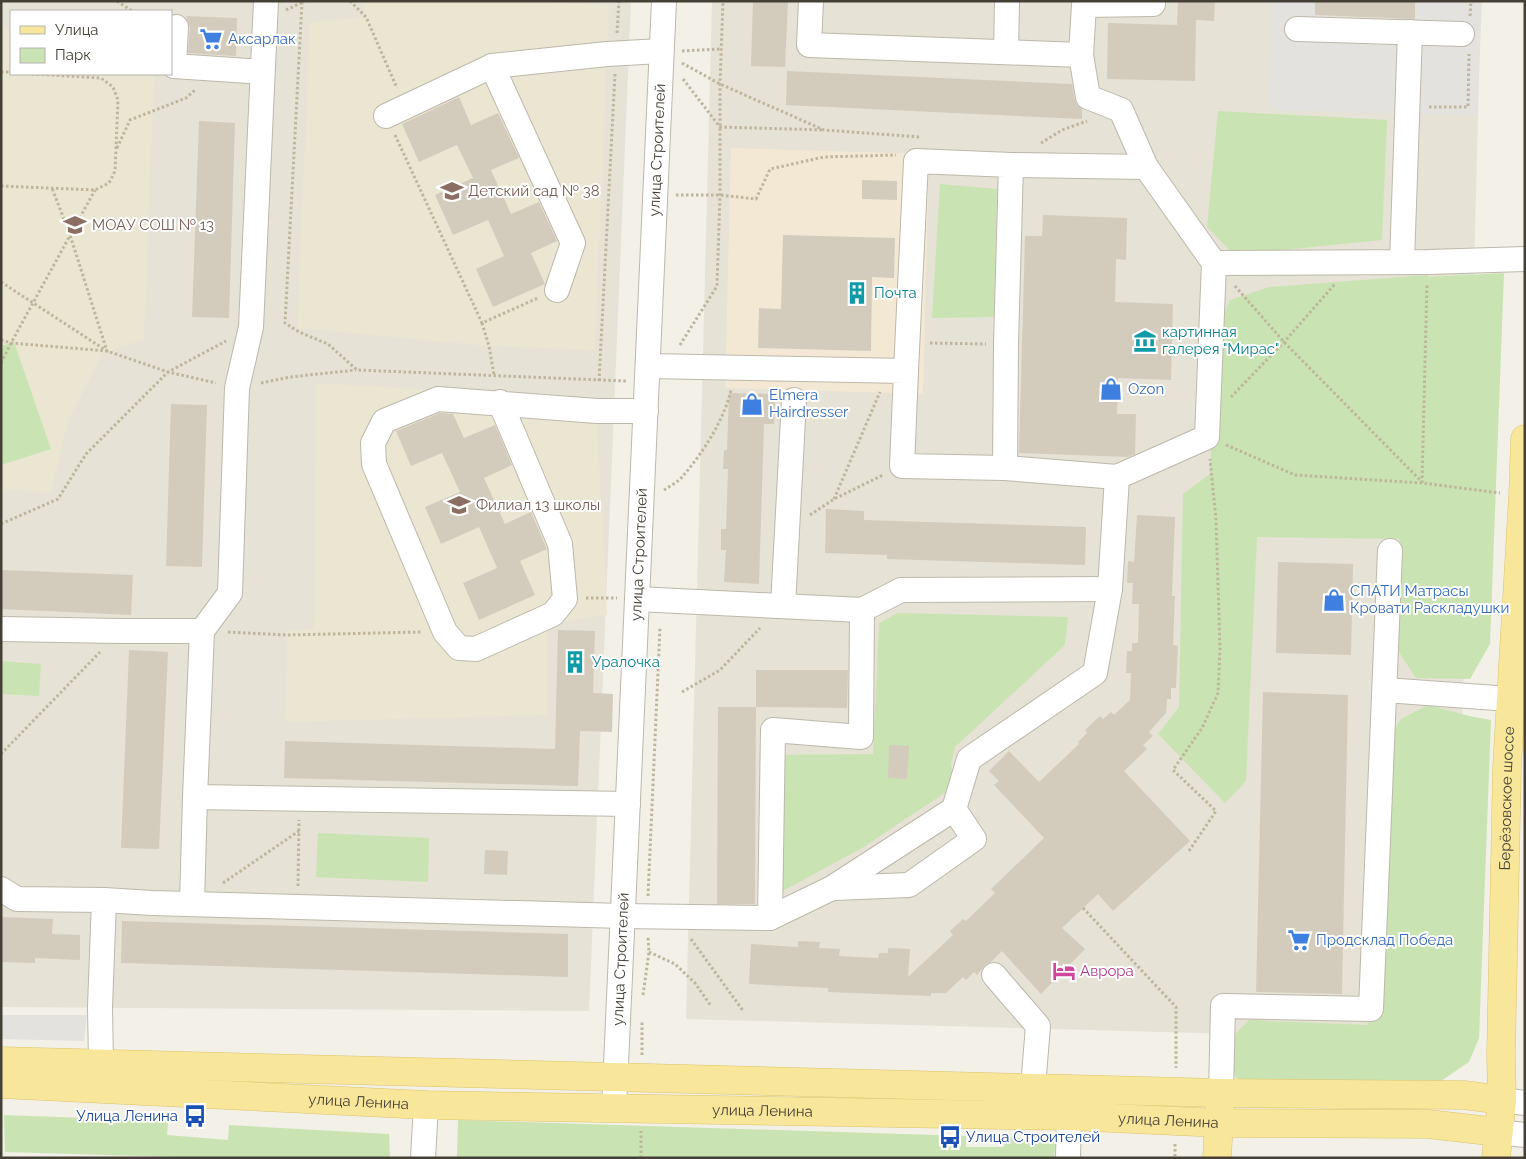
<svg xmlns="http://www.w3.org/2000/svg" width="1526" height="1159" viewBox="0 0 1526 1159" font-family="Raleway,sans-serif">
<rect width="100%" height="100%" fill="#f2f0e7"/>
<g fill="#e6e2d5" fill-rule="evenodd">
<path d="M1 1H631L589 1011 1 1007ZM11 11H171V74H11Z"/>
<polygon points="712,1 1481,1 1454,1040 686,1019"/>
</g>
<polygon fill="#f3e8d3" points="731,148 929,154 923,394 725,388"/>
<g fill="#ebe6d1">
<polygon points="364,1 505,1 609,5 595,350 489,346 297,328 310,22 365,17"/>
<polygon points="1,28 11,28 11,74 154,74 144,339 103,353 68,421 51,493 1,489"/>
<polygon points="316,383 596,400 607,615 547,624 547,715 286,722 287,630 314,629"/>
</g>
<g fill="#c9e4b2">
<polygon points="1218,111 1387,120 1382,240 1234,255 1207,227"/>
<polygon points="940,184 997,189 994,317 932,318"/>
<polygon points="1504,273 1490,644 1470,679 1416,678 1395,646 1399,539 1257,537 1246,781 1225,803 1158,734 1179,707 1183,494 1210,474 1216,333 1230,300 1269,287 1428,275 1428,277"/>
<polygon points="14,342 51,449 1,465 1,346"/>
<polygon points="898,613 1068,617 1065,645 955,747 951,764 955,786 862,848 777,894 780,755 873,754 879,623"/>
<polygon points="1,661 41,664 39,696 1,694"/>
<polygon points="1428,705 1469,716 1491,720 1479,1038 1469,1062 1441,1081 1244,1082 1235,1077 1233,1067 1235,1034 1249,1020 1368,1025 1383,746 1401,719"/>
<polygon points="318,833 429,838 428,882 316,877"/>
<polygon points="4,1115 168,1121 167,1135 228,1140 229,1125 389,1134 390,1158 208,1158 5,1152"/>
<polygon points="458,1120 966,1136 966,1147 1004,1147 1005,1137 1056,1139 1054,1158 457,1158"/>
</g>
<g fill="#e4e2de">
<polygon points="1273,1 1330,1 1330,23 1417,25 1418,1 1482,1 1477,116 1269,110"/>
<polygon points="1,1015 87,1015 84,1041 1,1039"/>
</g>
<g fill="#d3ccbd">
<polygon points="753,1 788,1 785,67 751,66"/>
<polygon points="1178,1 1215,1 1214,21 1196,20 1195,81 1107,79 1108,23 1177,25"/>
<polygon points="1315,1 1415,1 1415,19 1315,15"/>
<polygon points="186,16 237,18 236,56 188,53 190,28"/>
<polygon points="787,71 1072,84 1075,100 1077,105 1082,109 1082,119 786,105"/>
<polygon points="459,97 471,125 498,113 519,158 491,170 511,214 539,202 557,241 531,253 545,284 493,307 476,269 504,256 488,220 453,235 435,195 473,178 457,145 419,162 402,124"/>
<polygon points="199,121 235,123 229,318 192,317"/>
<polygon points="862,180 897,181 897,200 862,199"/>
<polygon points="1043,215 1127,218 1126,260 1116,259 1115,302 1173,304 1171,380 1118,378 1117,414 1136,414 1135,454 1128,457 1019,453 1025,236 1042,236"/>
<polygon points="783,235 895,238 894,278 872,277 871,351 758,348 759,308 781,309"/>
<polygon points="729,393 775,394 774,424 764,424 759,584 724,582 726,550 721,550 721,529 726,529 728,469 723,469 724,450 727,450"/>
<polygon points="171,404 207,405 202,567 166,566"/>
<polygon points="440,413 453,414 464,438 495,425 512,465 484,478 505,524 531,512 546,547 547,549 520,561 535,595 479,620 463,583 497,568 479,527 441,544 425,507 460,492 442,453 411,466 396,431"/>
<polygon points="826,509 864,511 864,520 1086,527 1085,565 887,559 887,555 825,553"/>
<polygon points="1137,515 1175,517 1172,596 1175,596 1173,645 1178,646 1176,688 1171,688 1171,699 1167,699 1166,713 1149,732 1153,736 1143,745 1147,749 1124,771 1190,841 1113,911 1098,894 1062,928 1085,949 1041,994 1002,951 991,962 985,965 977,975 974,972 966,980 963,977 946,993 931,993 931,996 828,992 828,988 749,984 751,944 798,947 798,941 820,942 819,948 840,949 839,956 878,958 879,953 888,953 888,948 910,949 908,977 953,935 950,931 963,919 966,921 995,893 991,889 1044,838 994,785 999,781 989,771 1009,751 1039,782 1079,744 1078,742 1087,733 1085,730 1100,716 1103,719 1111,712 1114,715 1130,700 1131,673 1126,673 1127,651 1132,651 1132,643 1138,643 1139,604 1132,604 1133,583 1127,583 1128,561 1134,562"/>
<polygon points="1278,562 1353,564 1351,655 1276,653"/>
<polygon points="1,570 133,575 131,615 1,609"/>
<polygon points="558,630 595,631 593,693 613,694 612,732 580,731 578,786 284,778 285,741 555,749"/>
<polygon points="129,650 168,652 159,849 121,848"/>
<polygon points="756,670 848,670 847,708 756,707"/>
<polygon points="1263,692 1348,695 1342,994 1256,992"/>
<polygon points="718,707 756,707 755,904 717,904"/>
<polygon points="889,745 909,746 907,779 888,778"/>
<polygon points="485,850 508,851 507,875 484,874"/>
<polygon points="1,917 53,919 52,934 80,935 80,960 35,958 35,963 1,962"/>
<polygon points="122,921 568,934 568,977 121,963"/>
</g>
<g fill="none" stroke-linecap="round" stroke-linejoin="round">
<defs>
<g id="minor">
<polyline points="811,1 809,45 1081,55 1084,5 1153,4 1153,1"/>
<polyline points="176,27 174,66 262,72"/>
<polyline points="1297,29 1462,34"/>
<polyline points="1006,52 1007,1"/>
<polyline points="1081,55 1088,97 1121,110 1146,167"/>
<polyline points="492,66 573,243 557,290"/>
<polyline points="386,116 492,66 607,54 661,51"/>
<polyline points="1011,165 1146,167 1214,263"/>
<polyline points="1402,262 1410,32"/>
<polyline points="648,366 906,371 902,466 1005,468 1117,477 1207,437 1214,263 1428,262 1525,259"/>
<polyline points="906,371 916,161 1011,165 1006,344 1005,468"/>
<polyline points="500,402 560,544 565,599 553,614 476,649 459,648 445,632 374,464 373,443 384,421 438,399 597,411 646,411"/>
<polyline points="637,599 862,610 901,590 1110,589"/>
<polyline points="783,606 794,400"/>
<polyline points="1,629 121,631 202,631"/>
<polyline points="1385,690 1510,699"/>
<polyline points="195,797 628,804"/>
<polyline points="834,888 909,885 974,839 954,809"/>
<polyline points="1,889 17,899 104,900 100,1007 101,1063"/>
<polyline points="104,900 152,903 623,916 770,918 832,888 954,809 969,759 1095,673 1110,589 1117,477"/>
<polyline points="192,904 195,797 202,631 230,593 237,388 251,327 266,1"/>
<polyline points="770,918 773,730 861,737 862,610"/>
<polyline points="994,975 1038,1026 1033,1087"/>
<polyline points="1221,1093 1223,1006 1371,1009 1390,551"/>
<polyline points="1502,1100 1525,1103"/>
<path id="s1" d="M614 1109 664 1"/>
<polyline points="1498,1132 1525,1135"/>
<polyline points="423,1158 426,1105"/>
<polyline points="1068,1158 1069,1116"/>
</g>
<g id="major">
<polyline points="1,1061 1221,1093 1464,1095 1502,1100"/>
<path id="s2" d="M1 1084 426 1105 1069 1116 1219 1123 1428 1124 1498 1132"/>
<polyline points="1217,1158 1220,1104"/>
<path id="s3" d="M1496 1158 1502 1100 1501 1054 1507 767 1523 496 1525 439"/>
</g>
</defs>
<use href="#minor" stroke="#bdb8aa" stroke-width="26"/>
<use href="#major" stroke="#dcc46b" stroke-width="29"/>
<g stroke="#beb59c" stroke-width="3" stroke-dasharray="2.5 2.5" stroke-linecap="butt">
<polyline points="117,1 132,11"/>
<polyline points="350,1 366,17 397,88"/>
<polyline points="302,2 285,323 299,332 328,344 357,370 626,381"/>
<polyline points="286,10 305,1"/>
<polyline points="1470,16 1471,1"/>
<polyline points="617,33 619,1"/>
<polyline points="682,51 721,49"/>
<polyline points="682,63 720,84 824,130 920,137"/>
<polyline points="1,72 11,72"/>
<polyline points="683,79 720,127 824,130"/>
<polyline points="1429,107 1468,107 1469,54"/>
<polyline points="395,135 482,323 538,298"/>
<polyline points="1041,143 1062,130 1087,121"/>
<polyline points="117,148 130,120 186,98 195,90"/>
<polyline points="1,186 95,190 109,183 115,171 118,100 113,87 101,78 32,74"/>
<polyline points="676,195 720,195 756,199 770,169 824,157 896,155"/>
<polyline points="1,282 107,351 70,235 52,188"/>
<polyline points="1235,286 1284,342 1422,482"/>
<polyline points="482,323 489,346 494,375"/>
<polyline points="1,340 11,343 107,351 168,372 216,383"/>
<polyline points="930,343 986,344"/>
<polyline points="680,345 717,286 720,195 720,84 723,1"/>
<polyline points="1,363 11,343 95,190"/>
<polyline points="599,381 615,74"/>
<polyline points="261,383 290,377 356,370"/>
<polyline points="1231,397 1284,342 1335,284"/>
<polyline points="1226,445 1295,475 1422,483 1500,493"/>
<polyline points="1422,483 1427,283"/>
<path d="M664 490C670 486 678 482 682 477 703 453 724 420 731 390"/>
<polyline points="834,499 880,392"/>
<polyline points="810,515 834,499 883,475"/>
<polyline points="1,524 58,499 86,454 168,372 226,341"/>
<polyline points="586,598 617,598"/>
<polyline points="228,632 287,635 422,632"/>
<polyline points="682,692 720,670 760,628"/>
<polyline points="1,754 100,652"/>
<polyline points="1189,851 1216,811 1173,770 1202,728 1218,693 1220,649 1216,520 1210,459"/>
<polyline points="223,883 299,831"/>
<polyline points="298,886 299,820"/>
<polyline points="648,896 660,627"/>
<polyline points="1083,908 1176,1007 1176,1068"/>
<polyline points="691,939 744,1012"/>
<polyline points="649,952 675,964 695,983 711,1006"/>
<polyline points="643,995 649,952 648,937"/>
<polyline points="642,1055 642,1021"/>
<polyline points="1175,1144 1175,1158"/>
<polyline points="641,1158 641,1131"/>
</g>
<use href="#minor" stroke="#fff" stroke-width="24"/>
<use href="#major" stroke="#f8e69a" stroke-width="28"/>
</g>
<defs>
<symbol id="supermarket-bare" viewBox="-9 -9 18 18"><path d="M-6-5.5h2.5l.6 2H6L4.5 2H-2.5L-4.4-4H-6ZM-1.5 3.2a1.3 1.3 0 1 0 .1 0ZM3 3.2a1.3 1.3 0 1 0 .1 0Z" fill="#3f7fe0" stroke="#fff" stroke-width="2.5" paint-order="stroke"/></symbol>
<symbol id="school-bare" viewBox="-9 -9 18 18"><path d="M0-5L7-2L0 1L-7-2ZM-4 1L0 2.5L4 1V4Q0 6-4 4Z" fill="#8d6e63" stroke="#fff" stroke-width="2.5" paint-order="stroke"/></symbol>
<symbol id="building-bare" viewBox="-9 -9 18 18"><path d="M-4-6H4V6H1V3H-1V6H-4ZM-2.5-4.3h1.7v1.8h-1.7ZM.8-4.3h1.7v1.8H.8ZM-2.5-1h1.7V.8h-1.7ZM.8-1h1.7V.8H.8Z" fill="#0f9aa8" stroke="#fff" stroke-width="2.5" paint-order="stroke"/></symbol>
<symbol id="museum-bare" viewBox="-9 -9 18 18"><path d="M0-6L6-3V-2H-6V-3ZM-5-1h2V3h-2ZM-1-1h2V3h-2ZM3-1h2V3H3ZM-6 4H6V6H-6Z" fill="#0f9aa8" stroke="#fff" stroke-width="2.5" paint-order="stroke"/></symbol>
<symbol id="shop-bare" viewBox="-9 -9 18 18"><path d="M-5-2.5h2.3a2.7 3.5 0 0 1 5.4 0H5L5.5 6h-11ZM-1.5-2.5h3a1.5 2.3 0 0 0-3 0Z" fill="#3f7fe0" stroke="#fff" stroke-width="2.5" paint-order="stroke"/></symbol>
<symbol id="hotel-bare" viewBox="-9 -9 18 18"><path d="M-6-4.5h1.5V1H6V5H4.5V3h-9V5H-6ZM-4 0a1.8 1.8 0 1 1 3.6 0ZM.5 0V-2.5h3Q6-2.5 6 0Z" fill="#d1479c" stroke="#fff" stroke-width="2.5" paint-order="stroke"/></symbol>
<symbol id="bus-bare" viewBox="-9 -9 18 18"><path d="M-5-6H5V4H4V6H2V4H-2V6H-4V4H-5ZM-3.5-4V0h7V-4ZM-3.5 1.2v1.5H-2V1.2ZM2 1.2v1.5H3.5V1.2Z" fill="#1a4fb4" stroke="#fff" stroke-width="2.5" paint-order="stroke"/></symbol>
</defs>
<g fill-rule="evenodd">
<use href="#supermarket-bare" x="195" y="23" width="32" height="32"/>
<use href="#school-bare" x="436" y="175" width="32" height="32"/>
<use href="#school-bare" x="59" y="209" width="32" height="32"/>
<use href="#building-bare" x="841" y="277" width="32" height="32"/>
<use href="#museum-bare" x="1129" y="325" width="32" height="32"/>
<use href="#shop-bare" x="1095" y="373" width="32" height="32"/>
<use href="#shop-bare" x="736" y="388" width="32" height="32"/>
<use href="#school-bare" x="443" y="489" width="32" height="32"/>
<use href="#shop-bare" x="1318" y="584" width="32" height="32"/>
<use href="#building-bare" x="559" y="646" width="32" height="32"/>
<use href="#supermarket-bare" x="1283" y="924" width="32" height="32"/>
<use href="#hotel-bare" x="1048" y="955" width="32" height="32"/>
<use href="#bus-bare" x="179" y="1100" width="32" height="32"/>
<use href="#bus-bare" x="934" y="1121" width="32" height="32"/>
</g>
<g text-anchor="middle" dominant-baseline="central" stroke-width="4" stroke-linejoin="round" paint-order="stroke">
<g font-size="15" fill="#366cbe" stroke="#fff" text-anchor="start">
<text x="228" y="39">Аксарлак</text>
<text x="1128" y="389">Ozon</text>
<text x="769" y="395">Elmera<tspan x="769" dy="17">Hairdresser</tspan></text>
<text x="1350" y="591">СПАТИ Матрасы<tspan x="1350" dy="17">Кровати Раскладушки</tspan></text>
<text x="1316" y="940">Продсклад Победа</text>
</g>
<g font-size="15" fill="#454036" stroke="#fff">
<text stroke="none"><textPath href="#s1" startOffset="960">улица Строителей</textPath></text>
<text stroke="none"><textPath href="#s1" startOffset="555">улица Строителей</textPath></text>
<text stroke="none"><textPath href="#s3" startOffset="360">Берёзовское шоссе</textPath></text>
<text stroke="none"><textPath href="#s1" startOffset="150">улица Строителей</textPath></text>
<text stroke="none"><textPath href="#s2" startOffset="358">улица Ленина</textPath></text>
<text stroke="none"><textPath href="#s2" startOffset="762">улица Ленина</textPath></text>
<text stroke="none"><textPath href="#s2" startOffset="1168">улица Ленина</textPath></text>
</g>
<g font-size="15" fill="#785e54" stroke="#fff" text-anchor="start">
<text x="468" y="191">Детский сад № 38</text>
<text x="92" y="225">МОАУ СОШ № 13</text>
<text x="476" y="505">Филиал 13 школы</text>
</g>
<g font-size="15" fill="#0d838f" stroke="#fff" text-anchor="start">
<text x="874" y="293">Почта</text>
<text x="1162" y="332">картинная<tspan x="1162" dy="17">галерея "Мирас"</tspan></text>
<text x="592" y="662">Уралочка</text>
</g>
<g font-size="15" fill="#b23c85" stroke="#fff" text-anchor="start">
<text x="1080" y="971">Аврора</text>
</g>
<g font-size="15" fill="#164399" stroke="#fff" text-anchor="end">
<text x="178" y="1116">Улица Ленина</text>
<text x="966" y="1137" text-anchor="start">Улица Строителей</text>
</g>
</g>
<rect width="1526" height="1159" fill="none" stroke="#454036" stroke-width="5"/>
<rect x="10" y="10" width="162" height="65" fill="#ffffff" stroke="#b5b3af"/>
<rect x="20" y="26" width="25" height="8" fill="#f8e69a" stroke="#b5b3af"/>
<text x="55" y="35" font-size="15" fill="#454036">Улица</text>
<rect x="20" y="48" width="25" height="15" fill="#c9e4b2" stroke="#b5b3af"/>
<text x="55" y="60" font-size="15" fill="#454036">Парк</text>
</svg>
